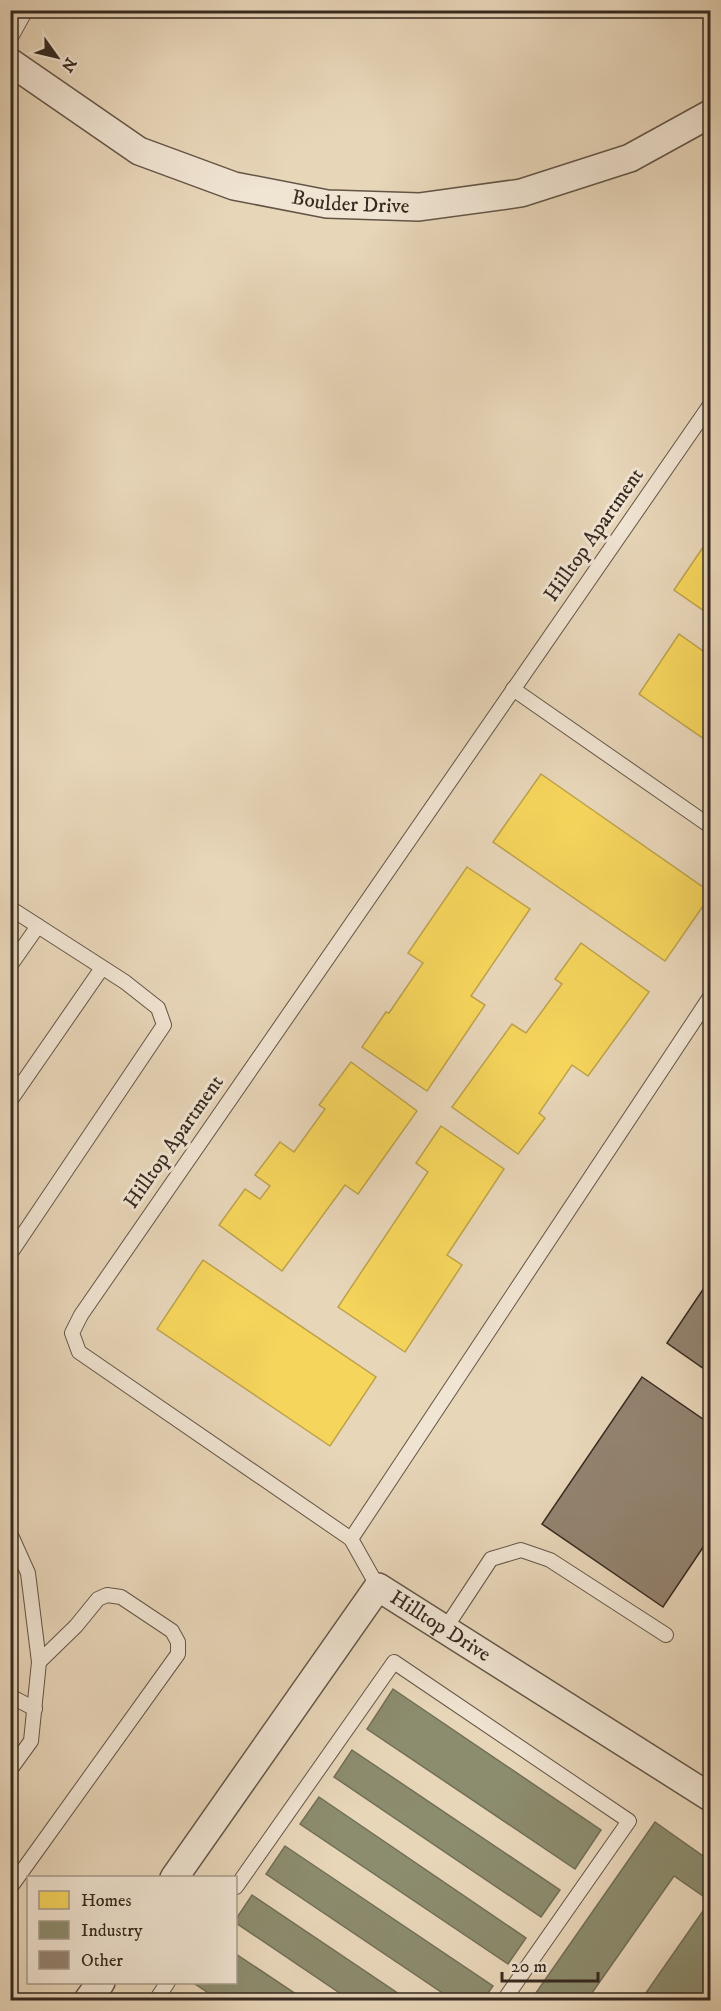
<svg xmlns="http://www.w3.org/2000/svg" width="721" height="2011" viewBox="0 0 721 2011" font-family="'IM FELL DW Pica',serif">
<rect width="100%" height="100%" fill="#e8d6b9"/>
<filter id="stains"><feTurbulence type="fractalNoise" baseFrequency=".00333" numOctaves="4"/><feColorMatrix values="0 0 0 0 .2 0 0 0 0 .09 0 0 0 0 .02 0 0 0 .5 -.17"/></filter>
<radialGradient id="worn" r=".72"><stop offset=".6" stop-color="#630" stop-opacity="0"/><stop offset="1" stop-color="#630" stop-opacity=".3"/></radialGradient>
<g fill="#f6d55c" stroke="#bda24a" stroke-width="1.5">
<polygon points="710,537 710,615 674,590"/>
<polygon points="679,634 710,656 710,743 639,694"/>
<polygon points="541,774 710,892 710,896 665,961 493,842"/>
<polygon points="467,867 530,909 471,996 485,1005 427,1091 362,1047 386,1012 389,1013 423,963 408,953"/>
<polygon points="581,943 649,992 588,1076 572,1065 539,1113 545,1118 518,1154 452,1107 512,1024 526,1033 562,984 555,979"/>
<polygon points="351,1062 417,1111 358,1194 345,1185 282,1271 219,1225 245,1189 260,1199 270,1186 255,1175 280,1142 294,1152 325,1109 319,1105"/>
<polygon points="441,1126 504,1169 447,1255 462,1265 405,1352 338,1307 428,1172 416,1163"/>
<polygon points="203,1260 376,1377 330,1446 157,1329"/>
</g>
<g fill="#8c8c6e" stroke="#726f57" stroke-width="1.5">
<polygon points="393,1689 601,1830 575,1869 367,1729"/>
<polygon points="352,1750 560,1890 541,1917 334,1777"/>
<polygon points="319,1797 526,1938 508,1964 300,1824"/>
<polygon points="655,1822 710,1861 710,1992 705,2000 641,2000 710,1901 674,1876 587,2000 531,2000"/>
<polygon points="285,1846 493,1986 483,2000 453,2000 266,1874"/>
<polygon points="252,1895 408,2000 350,2000 236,1923 236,1919"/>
<polygon points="236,1954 305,2000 219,2000 192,1982 236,1982"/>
</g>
<g fill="#938370" stroke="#372a20" stroke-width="1.5">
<polygon points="710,1279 710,1373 667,1343"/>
<polygon points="642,1377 710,1424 710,1537 663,1607 542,1524"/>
</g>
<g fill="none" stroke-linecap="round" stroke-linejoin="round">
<defs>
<g id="lane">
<polyline points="10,39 26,10"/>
<polyline points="513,689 710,826"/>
<polyline points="10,908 125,982 158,1008 164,1025 10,1254"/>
<polyline points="10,966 38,926"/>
<polyline points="10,1101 102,968"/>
<polyline points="10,1533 28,1573 39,1662 31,1741 10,1770"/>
<polyline points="351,1539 79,1352 72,1333 81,1315 710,405"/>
<polyline points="378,1587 351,1539 710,997"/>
<polyline points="445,1629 491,1559 521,1550 550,1560 666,1635"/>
<polyline points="10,1696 35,1709"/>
<polyline points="236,1887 394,1662 629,1821 504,2000"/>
<polyline points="10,1888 178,1654 178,1642 172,1631 121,1597 107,1595 98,1599 76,1626 39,1662"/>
<polyline points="156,2000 168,1982"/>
</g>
<g id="street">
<path id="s1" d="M10 62 139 151 234 186 327 204 419 207 521 193 630 158 710 114"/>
<path id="s2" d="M174 1878 378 1587 710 1797"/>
<polyline points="88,2000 101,1982"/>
</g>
</defs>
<use href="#lane" stroke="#635546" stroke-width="16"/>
<use href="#street" stroke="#635546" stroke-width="30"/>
<use href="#lane" stroke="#f0e4d2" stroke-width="14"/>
<use href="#street" stroke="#f0e4d2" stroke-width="27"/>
</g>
<g text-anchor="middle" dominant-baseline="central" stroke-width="6" stroke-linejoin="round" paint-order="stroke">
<g font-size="21" fill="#372a20" stroke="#f0e4d2">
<text stroke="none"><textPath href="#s1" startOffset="376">Boulder Drive</textPath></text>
<text transform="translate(594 535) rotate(-55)">Hilltop Apartment</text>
<text transform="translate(174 1142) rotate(-55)">Hilltop Apartment</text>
<text stroke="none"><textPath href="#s2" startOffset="429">Hilltop Drive</textPath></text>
</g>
</g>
<rect width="721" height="2011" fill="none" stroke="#e8d6b9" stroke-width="36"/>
<rect x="12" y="12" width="697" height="1987" fill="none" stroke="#372a20" stroke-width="3"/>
<rect x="18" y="18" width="685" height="1975" fill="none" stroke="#372a20" stroke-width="1.5"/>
<rect x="27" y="1876" width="210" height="108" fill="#f0e4d2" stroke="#a69a8b" stroke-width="1.5"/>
<rect x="39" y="1891" width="30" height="18" fill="#f6d55c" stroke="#a69a8b" stroke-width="1.5"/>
<text x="81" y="1906" font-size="18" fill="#372a20">Homes</text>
<rect x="39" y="1921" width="30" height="18" fill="#8c8c6e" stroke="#a69a8b" stroke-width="1.5"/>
<text x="81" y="1936" font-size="18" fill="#372a20">Industry</text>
<rect x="39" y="1951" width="30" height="18" fill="#938370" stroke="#a69a8b" stroke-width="1.5"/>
<text x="81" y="1966" font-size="18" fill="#372a20">Other</text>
<g transform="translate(57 57) rotate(124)" stroke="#f0e4d2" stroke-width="4.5" paint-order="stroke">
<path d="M0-4.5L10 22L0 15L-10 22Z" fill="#372a20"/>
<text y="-9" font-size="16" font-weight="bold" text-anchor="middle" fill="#372a20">N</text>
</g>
<path d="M502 1972v9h96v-9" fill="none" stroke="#372a20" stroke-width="3"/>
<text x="511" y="1972" font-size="18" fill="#372a20" stroke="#f0e4d2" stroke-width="4.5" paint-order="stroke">20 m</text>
<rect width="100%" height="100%" filter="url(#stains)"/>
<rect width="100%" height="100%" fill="url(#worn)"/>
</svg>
